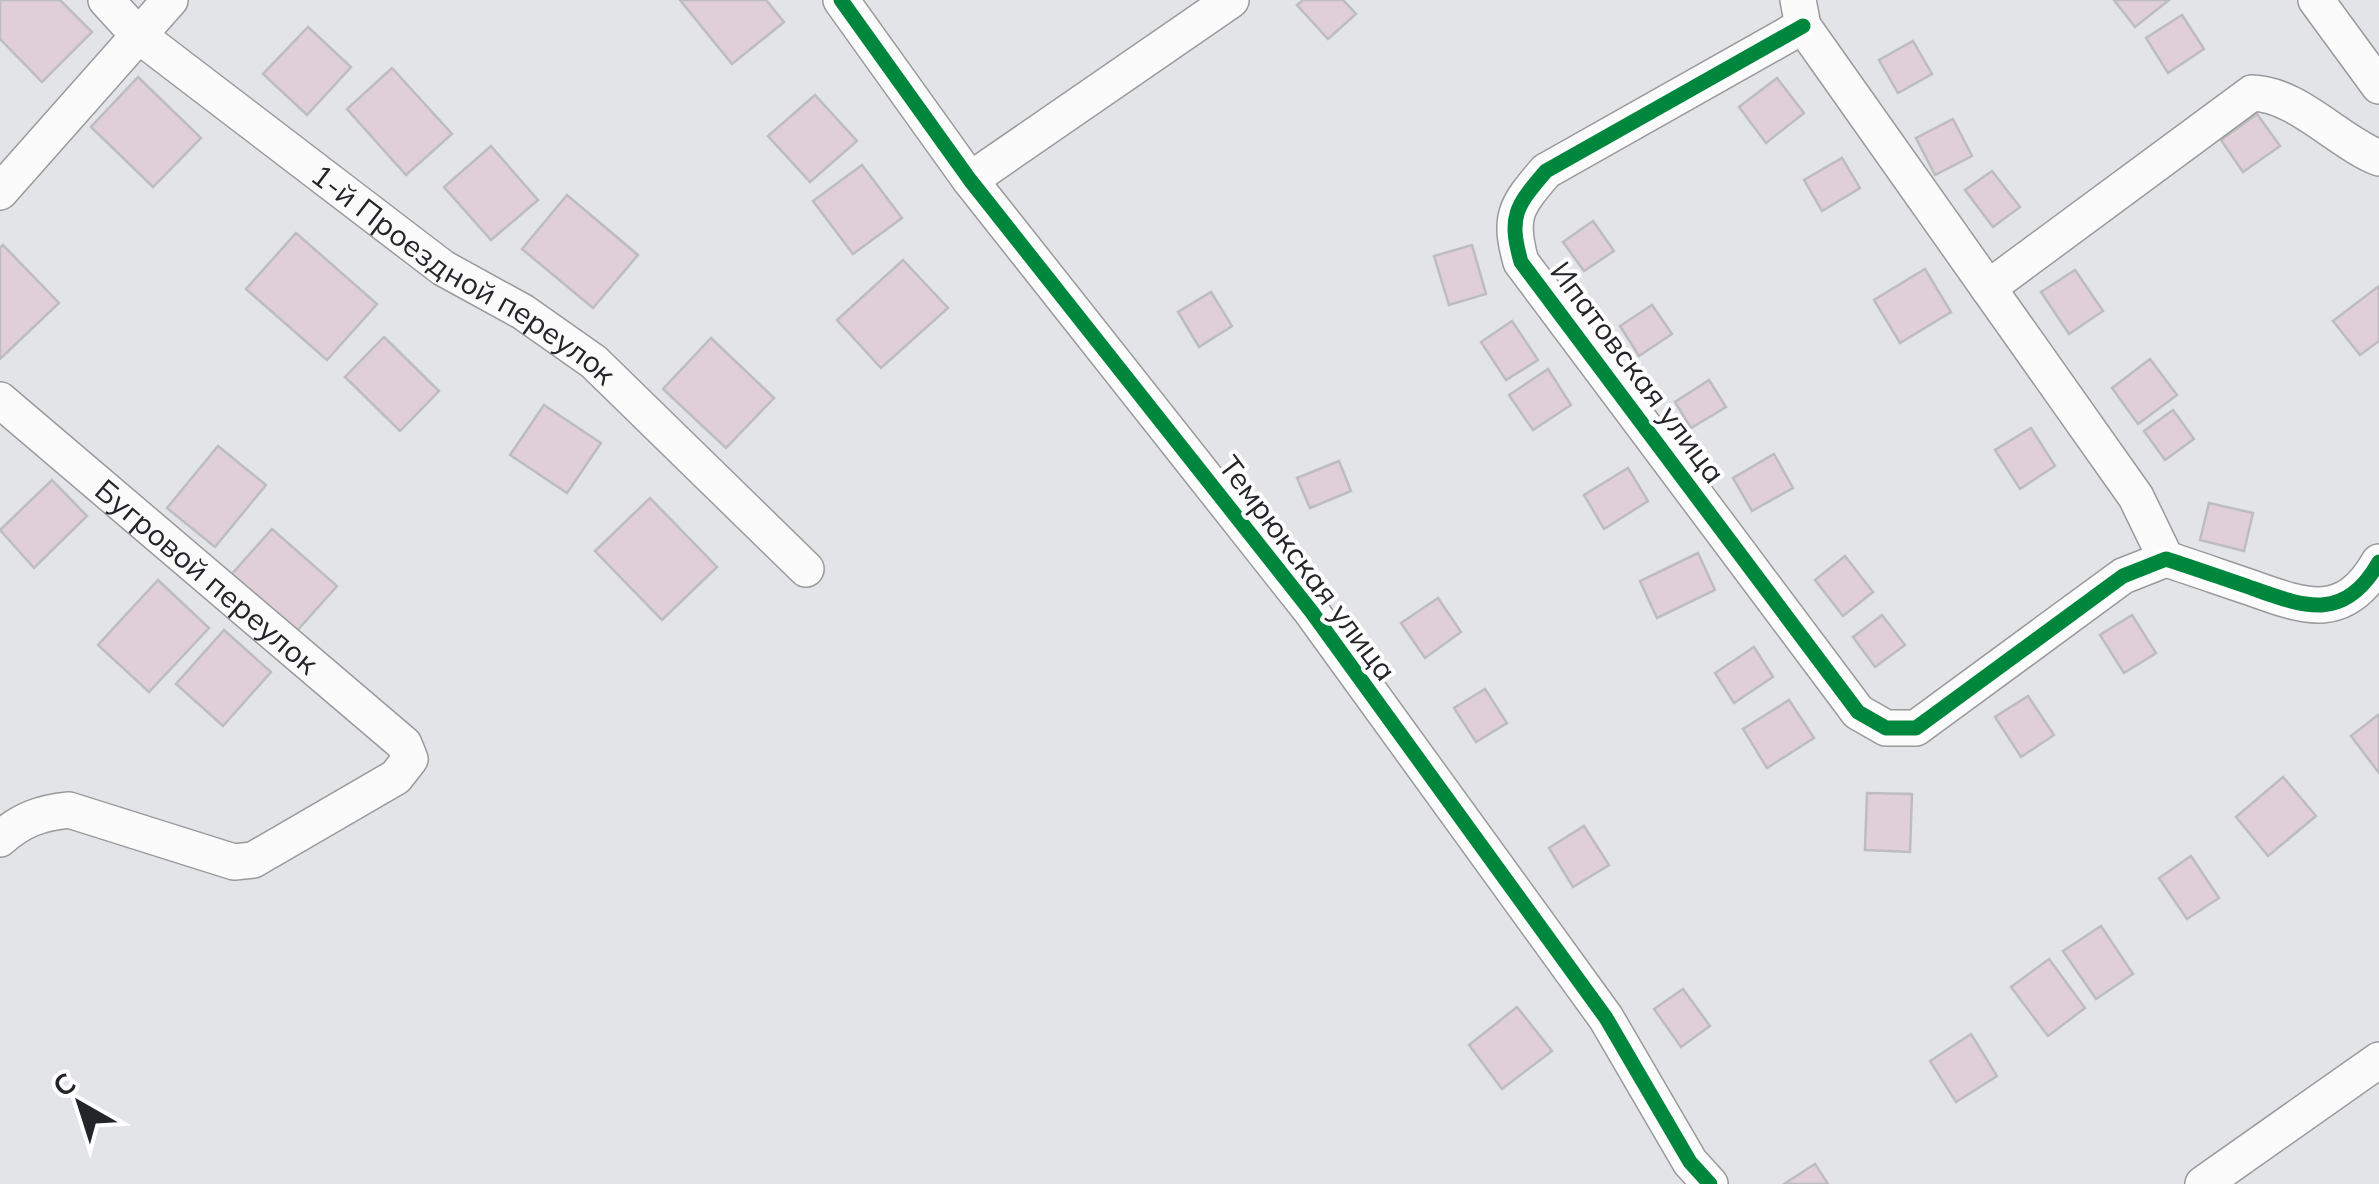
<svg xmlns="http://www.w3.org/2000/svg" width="2379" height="1184" viewBox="0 0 2379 1184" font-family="Mulish,sans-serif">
<rect width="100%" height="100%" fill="#e2e4e7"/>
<g fill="#e0cfd7" stroke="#bdbdbf" stroke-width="2.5">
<polygon points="0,0 60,0 92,32 42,82 0,39"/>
<polygon points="680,0 766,0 784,22 732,64"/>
<polygon points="1303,0 1343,0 1356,14 1328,39 1297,5"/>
<polygon points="2114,0 2169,0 2135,27"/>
<polygon points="2182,15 2204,49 2168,73 2146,38"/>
<polygon points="308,27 351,67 307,115 263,74"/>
<polygon points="1913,41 1932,74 1898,93 1879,60"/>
<polygon points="392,68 452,134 406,175 347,109"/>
<polygon points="138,77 201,138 153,187 91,127"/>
<polygon points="1777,78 1804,113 1766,143 1739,107"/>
<polygon points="815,95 857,141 810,182 768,136"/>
<polygon points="2257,114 2280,146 2243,172 2221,140"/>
<polygon points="1953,119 1972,156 1935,175 1916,138"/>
<polygon points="491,146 538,200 491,240 444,187"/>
<polygon points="1842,158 1860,188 1822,211 1804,180"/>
<polygon points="862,165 902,218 853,254 813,201"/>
<polygon points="1992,171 2020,207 1993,227 1965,190"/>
<polygon points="567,195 638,255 593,308 522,249"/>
<polygon points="1593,221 1614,251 1584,271 1563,242"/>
<polygon points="296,233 377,304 327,360 246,289"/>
<polygon points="3,245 59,303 0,359 0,248"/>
<polygon points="1472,245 1486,294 1449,305 1434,256"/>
<polygon points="903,260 948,308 881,368 837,320"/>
<polygon points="1925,269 1951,312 1900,343 1874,300"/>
<polygon points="2075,270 2103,311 2069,334 2041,292"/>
<polygon points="2379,286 2379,341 2360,355 2333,321"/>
<polygon points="1211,292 1232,326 1199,347 1178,312"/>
<polygon points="1652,305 1672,334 1639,356 1620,326"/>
<polygon points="1512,321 1538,360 1506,380 1481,342"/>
<polygon points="384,337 439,391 400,431 345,377"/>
<polygon points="711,338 774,398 726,448 663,389"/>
<polygon points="2150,359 2177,395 2138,424 2112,388"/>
<polygon points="1548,369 1571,405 1533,430 1509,395"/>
<polygon points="1709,380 1726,407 1691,428 1675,402"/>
<polygon points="544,405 601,443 567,493 510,455"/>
<polygon points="2173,410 2194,439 2165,460 2144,431"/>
<polygon points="2031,428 2055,466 2020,489 1995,450"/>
<polygon points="218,446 266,485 215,547 167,508"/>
<polygon points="1774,454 1793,488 1752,511 1733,478"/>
<polygon points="1339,461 1351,491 1310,508 1297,478"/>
<polygon points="1628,468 1648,501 1604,529 1584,495"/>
<polygon points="52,480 87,516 34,568 0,530"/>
<polygon points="650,498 717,567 662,620 595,551"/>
<polygon points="2209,503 2253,513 2244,551 2200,540"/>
<polygon points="272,529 337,586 295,633 231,575"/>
<polygon points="1698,553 1715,590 1657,618 1640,581"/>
<polygon points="1845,556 1873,592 1843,616 1815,580"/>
<polygon points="158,580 209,628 149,692 98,645"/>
<polygon points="1438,598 1461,632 1425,658 1401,623"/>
<polygon points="1882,615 1905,645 1875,667 1853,637"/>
<polygon points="2132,615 2156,653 2124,673 2100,635"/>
<polygon points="224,630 271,672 223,726 176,684"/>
<polygon points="1754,647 1773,677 1734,703 1715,673"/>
<polygon points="1485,689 1507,723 1476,742 1454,708"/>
<polygon points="2028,696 2054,735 2021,757 1995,717"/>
<polygon points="1789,700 1814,738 1767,768 1743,729"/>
<polygon points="2378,715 2379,716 2379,773 2351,736"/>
<polygon points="2283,777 2316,816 2268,856 2236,817"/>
<polygon points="1867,793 1912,794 1910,852 1865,850"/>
<polygon points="1584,826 1609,865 1573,887 1549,848"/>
<polygon points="2191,856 2219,898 2187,919 2159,878"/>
<polygon points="2101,926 2133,974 2096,999 2063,951"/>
<polygon points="2049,959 2085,1008 2048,1036 2011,987"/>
<polygon points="1683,989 1710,1026 1681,1047 1654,1009"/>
<polygon points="1517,1007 1552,1051 1502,1089 1469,1045"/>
<polygon points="1971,1034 1997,1076 1956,1102 1930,1061"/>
<polygon points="1815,1164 1828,1184 1784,1184"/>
</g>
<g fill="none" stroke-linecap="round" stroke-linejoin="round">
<defs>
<g id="minor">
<path id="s1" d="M106 0 138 35 443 268 523 312 594 362 806 569"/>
<polyline points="841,0 970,180 1311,611 1606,1018 1690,1162 1710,1184"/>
<polyline points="1798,0 1803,26 2136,497 2166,559"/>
<polyline points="2316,0 2379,86"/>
<path d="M1803 26 1546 171C1516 206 1508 216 1521 262L1858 712 1886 728H1916L2123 576 2166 559C2194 568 2222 578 2249 587 2305 607 2344 623 2379 562"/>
<polyline points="970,180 1231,0"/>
<polyline points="0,192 170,0"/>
<path d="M1988 288 2252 93C2297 94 2337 141 2379 158"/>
<path id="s2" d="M0 400 404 744 410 759 396 777 253 860 234 862 69 810C40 813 21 820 0 839"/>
<polyline points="2203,1184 2379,1060"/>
</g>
</defs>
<use href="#minor" stroke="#989a9c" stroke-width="38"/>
<use href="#minor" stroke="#fbfbfb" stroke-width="35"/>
<defs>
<g id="cycleway">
<polyline points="841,0 970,180 1311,611 1606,1018 1690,1162 1710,1184"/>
<path d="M1803 26 1546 171C1516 206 1508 216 1521 262L1858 712 1886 728H1916L2123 576 2166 559C2194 568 2222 578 2249 587 2305 607 2344 623 2379 562"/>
</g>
</defs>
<use href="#cycleway" stroke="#fff" stroke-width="21"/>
<use href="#cycleway" stroke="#00873e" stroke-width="15"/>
</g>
<g text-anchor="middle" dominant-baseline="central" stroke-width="8" stroke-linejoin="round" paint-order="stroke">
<g font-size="30" fill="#232528" stroke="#fff">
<text stroke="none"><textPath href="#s1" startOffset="452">1-й Проездной переулок</textPath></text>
<text transform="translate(1638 372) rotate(53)">Ипатовская улица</text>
<text transform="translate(1308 568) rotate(53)">Темрюкская улица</text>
<text stroke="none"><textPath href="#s2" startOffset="272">Бугровой переулок</textPath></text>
</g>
</g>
<g transform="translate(80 1104) rotate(321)" stroke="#ffffff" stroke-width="8" paint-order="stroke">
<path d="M0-8L18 38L0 25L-18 38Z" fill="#232528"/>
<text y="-15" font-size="28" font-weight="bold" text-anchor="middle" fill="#232528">С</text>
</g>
</svg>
